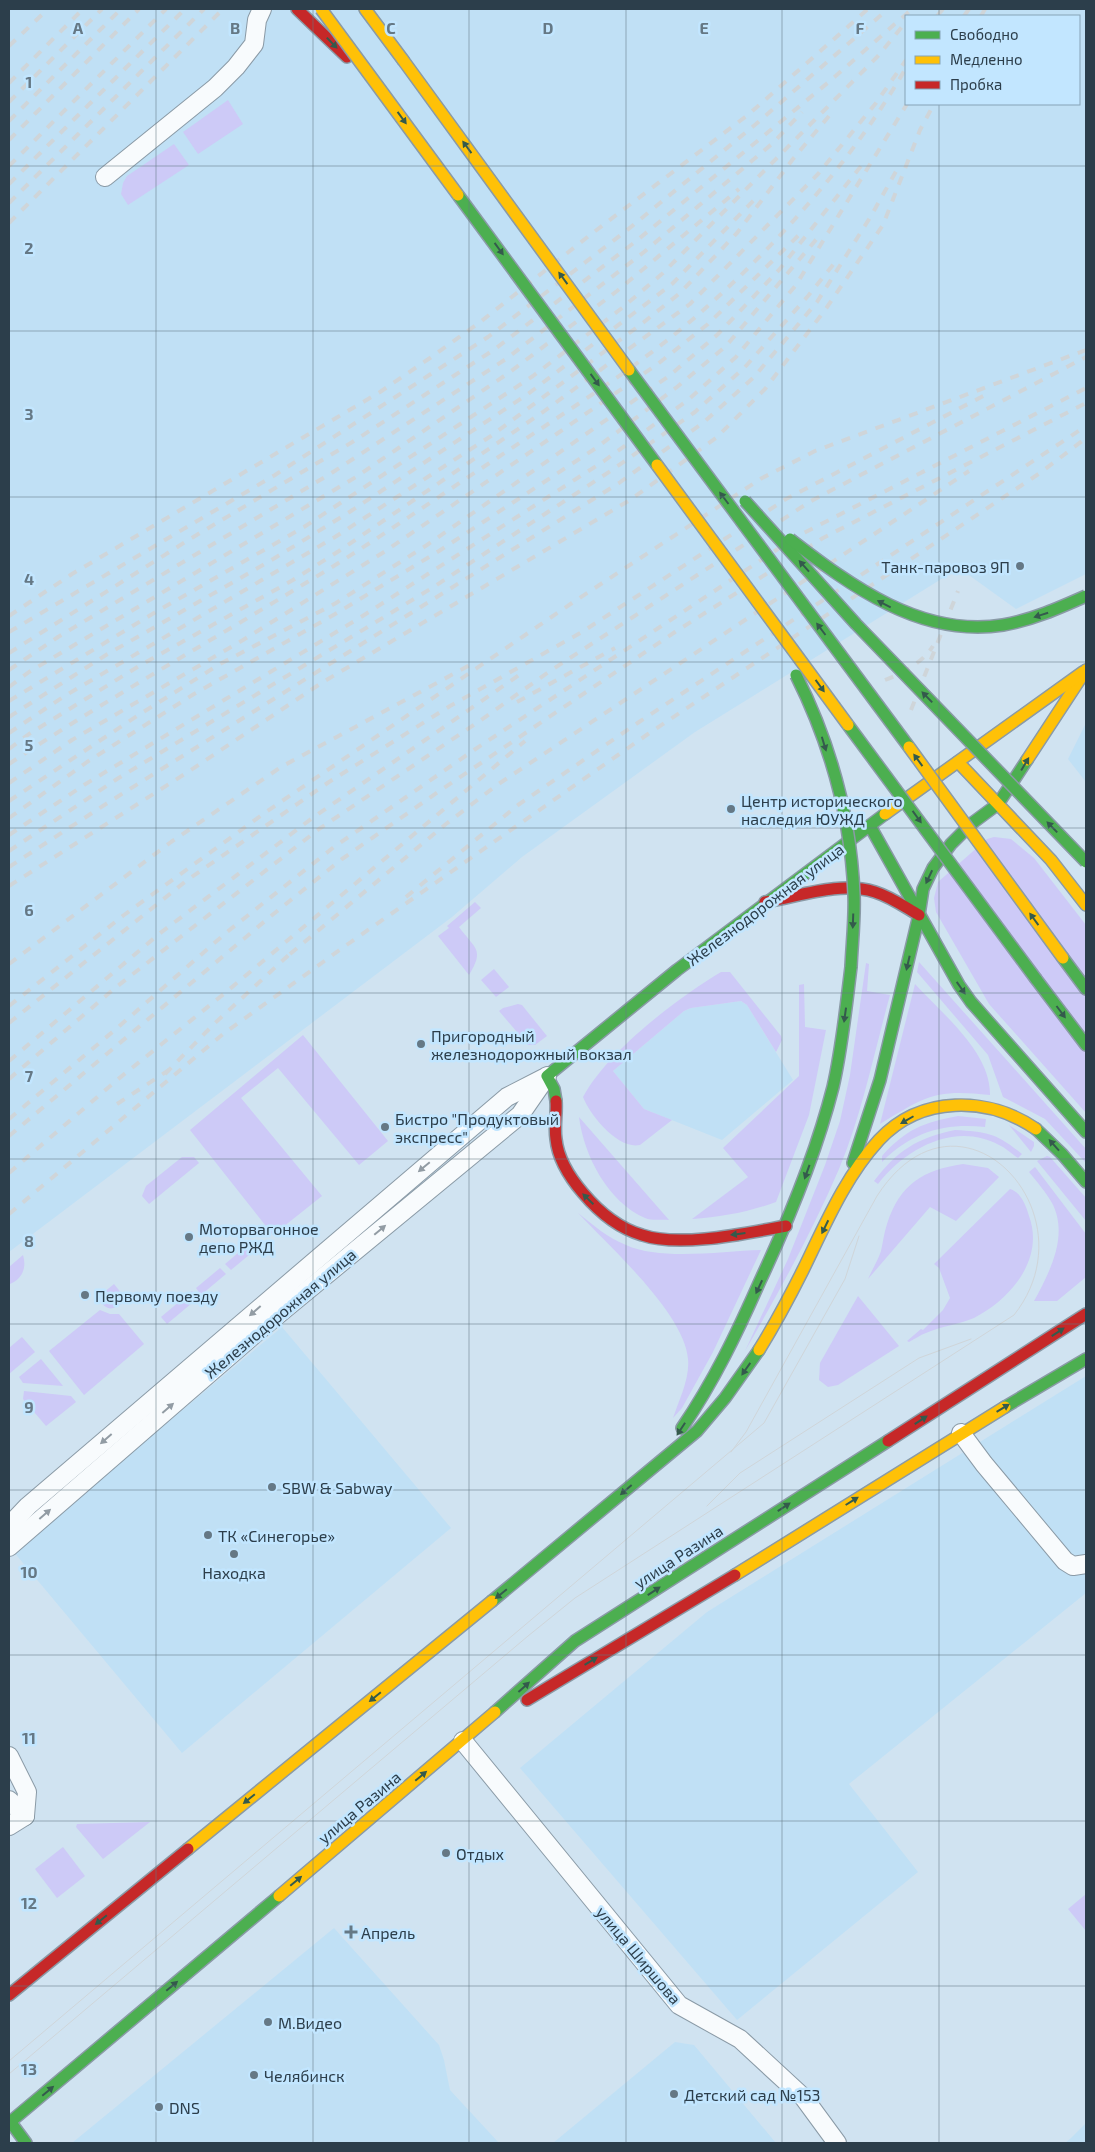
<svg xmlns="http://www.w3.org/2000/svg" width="1095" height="2152" viewBox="0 0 1095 2152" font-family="'Exo 2',sans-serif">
<rect width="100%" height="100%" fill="#d0e3f1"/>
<g fill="#c0e0f5" fill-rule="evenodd">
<path d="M9 9H1086V574L1016 609 959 568 695 732 522 857 452 917 9 1252ZM906 16H1079V104H906Z"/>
<polygon points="1086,723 1086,782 1068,759"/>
<polygon points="741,1001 747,1005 793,1080 722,1140 644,1109 613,1071 684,1011 691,1008"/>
<polygon points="282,1327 451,1528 182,1753 13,1551"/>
<polygon points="1086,1376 1086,1593 849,1784 918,1872 737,2020 520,1768 707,1612"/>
<polygon points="334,1928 439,2045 444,2060 450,2090 499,2143 72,2143"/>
<polygon points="675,2042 694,2045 776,2143 553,2143"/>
<polygon points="1086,2123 1086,2143 1065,2143 1071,2138"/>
</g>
<g fill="#cdcaf7">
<polygon points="228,100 243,124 198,154 183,132"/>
<polygon points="174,144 189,165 128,205 121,194 123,183 127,176"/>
<polygon points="994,837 1011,839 1034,858 1086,925 1086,1113 989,1004 936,912 934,898 938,882 987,839"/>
<path d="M475 902 481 908 459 927C475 949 485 949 469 975L438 936 449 928 447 926Z"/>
<polygon points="919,962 1086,1149 1086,1163 1045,1119 1003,1097 988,1055 917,972"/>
<path d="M866 963 869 964 867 991 890 995C874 1053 862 1114 839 1169 812 1232 779 1292 745 1351L788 1259 825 1165 840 1121 850 1075Z"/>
<polygon points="494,969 509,987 496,997 481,980"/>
<path d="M721 972H730L781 1036 782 1040 776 1052 747 1005 741 1001 691 1008 684 1011 613 1071 644 1109 672 1120 640 1145C618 1150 590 1115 583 1097 608 1051 676 999 721 972Z"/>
<path d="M804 984 805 1027 826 1030 809 1115 776 1202C748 1212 722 1217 692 1219L748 1177 723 1148 799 1076V985Z"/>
<path d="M915 984C942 1014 991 1052 990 1095 935 1089 926 1096 880 1124Z"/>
<polygon points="518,1004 522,1005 547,1036 535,1045 528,1045 499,1011 503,1008"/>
<polygon points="303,1035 388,1141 359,1165 278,1068 241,1098 322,1196 273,1235 190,1130"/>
<path d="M958 1116 986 1119 985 1127C944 1123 912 1132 882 1162V1156C905 1130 924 1122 958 1116Z"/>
<path d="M579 1117 669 1220C662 1219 652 1221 645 1218 608 1202 584 1156 579 1117Z"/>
<polygon points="1009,1125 1034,1142 1034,1146 1031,1152"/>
<path d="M955 1130C988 1132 996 1133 1022 1154L1018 1158C1012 1154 1006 1148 999 1145 955 1121 905 1149 878 1184L874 1181C898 1150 917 1138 955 1130Z"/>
<polygon points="1047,1156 1050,1157 1086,1198 1086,1221 1037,1161"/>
<polygon points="182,1157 194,1157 199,1163 149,1204 142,1196 146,1186"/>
<path d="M963 1164 988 1168 999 1177 956 1221 930 1207 868 1279C872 1270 878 1260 881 1251 883 1242 884 1233 887 1224 900 1184 923 1170 963 1164Z"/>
<path d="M1035 1167 1086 1234V1277L1057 1301H1034C1050 1272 1069 1235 1052 1203 1046 1192 1037 1182 1029 1172Z"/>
<path d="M1010 1189C1021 1192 1026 1206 1029 1216 1045 1259 1010 1300 974 1318 958 1325 941 1326 926 1333 920 1335 915 1339 909 1342L907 1341 921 1329 923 1330 943 1310 950 1298 939 1268 934 1264Z"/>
<path d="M578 1213C593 1225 608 1238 626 1245 661 1261 722 1251 761 1250L713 1352 682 1408 673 1418C679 1400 690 1378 688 1359 685 1314 609 1246 578 1213Z"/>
<polygon points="251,1242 255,1242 260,1246 231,1270 225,1264"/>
<path d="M23 1255C27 1268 22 1279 10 1284L9 1267Z"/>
<polygon points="220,1268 226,1274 201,1295 196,1288"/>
<path d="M114 1284 127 1300C112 1310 109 1313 97 1298Z"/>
<polygon points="192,1291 198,1298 167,1324 161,1317"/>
<polygon points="858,1296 899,1346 838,1385 828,1387 819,1380 820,1363"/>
<polygon points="100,1310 110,1314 119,1314 144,1344 84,1395 49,1351"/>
<polygon points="22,1337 35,1352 9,1374 9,1348"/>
<polygon points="41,1359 63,1386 23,1383 19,1377"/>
<polygon points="24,1391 71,1396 76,1402 46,1426 23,1399"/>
<polygon points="150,1822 103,1859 76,1827 77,1824"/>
<polygon points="63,1847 85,1876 57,1898 35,1869"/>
<polygon points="1086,1894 1086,1931 1068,1909"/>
</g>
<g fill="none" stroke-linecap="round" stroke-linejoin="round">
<defs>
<g id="street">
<polyline points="105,177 215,88 236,67 254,44 257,20 262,9"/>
<polyline points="961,1433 984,1464 1065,1561 1073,1566 1086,1564"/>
<polyline points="9,1526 28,1506 507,1097 544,1078"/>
<polyline points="9,1547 258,1331 520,1115 547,1076"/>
<polyline points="463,1741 679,2005 740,2039 804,2098 837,2143"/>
<polyline points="9,1756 27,1792 25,1816"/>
<polyline points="9,1800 25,1816"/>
<polyline points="9,1826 25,1816"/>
</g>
<g id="fast">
<polyline points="870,826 959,985 971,1002 1086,1132"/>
<polyline points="1063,958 1086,989"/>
<polyline points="1036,979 1086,1045"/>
<polyline points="556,1101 554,1089 547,1076 677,970 885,814"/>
<polyline points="1036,1129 1062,1154 1086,1182"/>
<polyline points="853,1163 880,1080 919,915 923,889 933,868 951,844 971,824 998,804 1027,760"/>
<polyline points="1005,1407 1086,1359"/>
<path d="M682 1428C714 1381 737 1333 760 1281 789 1219 816 1154 833 1087 842 1048 846 1007 851 967"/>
<polyline points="492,1601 697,1431 725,1398 759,1350"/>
<polyline points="495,1712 575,1641 888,1441"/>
<polyline points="9,2120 26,2143"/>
<polyline points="9,2123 279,1896"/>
</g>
<g id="slow">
<polyline points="365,9 403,60"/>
<polyline points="1027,760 1086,670"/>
<polyline points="958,762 1051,860 1086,905"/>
<polyline points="885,814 1083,672"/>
<path d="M759 1350C775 1324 789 1298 803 1270 825 1225 845 1177 879 1140 921 1095 988 1096 1036 1129"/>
<polyline points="735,1575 1005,1407"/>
<polyline points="188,1849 492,1601"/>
<polyline points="279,1896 495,1712"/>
</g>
<g id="jam">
<polyline points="297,9 347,57"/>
<path d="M765 902C801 896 839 881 875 892 891 897 905 907 919 915"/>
<path d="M556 1101C557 1114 554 1127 556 1139 558 1159 571 1179 583 1193 599 1212 618 1228 642 1235 680 1248 747 1233 786 1226"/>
<polyline points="888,1441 1086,1314"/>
<polyline points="527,1700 735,1575"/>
<polyline points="9,1995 188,1849"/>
</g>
</defs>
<use href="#street" stroke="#8a9aa6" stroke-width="20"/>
<use href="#fast" stroke="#8a9aa6" stroke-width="14"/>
<use href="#slow" stroke="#8a9aa6" stroke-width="14"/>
<use href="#jam" stroke="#8a9aa6" stroke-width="14"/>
<use href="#street" stroke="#f8fbfd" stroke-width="18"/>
<use href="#fast" stroke="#4caf50" stroke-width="11"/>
<use href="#slow" stroke="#ffc107" stroke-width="11"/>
<use href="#jam" stroke="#c62828" stroke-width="11"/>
<g stroke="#cfd5d9" stroke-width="1">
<polyline points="707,1506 740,1473 919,1358 971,1339"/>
<polyline points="9,2061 764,1423 845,1279 859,1236"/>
<path d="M9 2074 528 1636 575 1598 1014 1315C1095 1213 959 1069 877 1196L746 1432 731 1452"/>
</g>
<g stroke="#cfd5d9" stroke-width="4" stroke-dasharray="9 9" stroke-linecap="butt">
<polyline points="937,16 943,9"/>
<polyline points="964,16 969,9"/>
<polyline points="981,16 985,9"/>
<polyline points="9,46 48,9"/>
<polyline points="9,83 83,9"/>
<polyline points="9,102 102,9"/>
<polyline points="9,121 121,9"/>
<polyline points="9,140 139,9"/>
<polyline points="9,166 166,9"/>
<polyline points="9,184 185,9"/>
<polyline points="9,203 204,9"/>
<polyline points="9,223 223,9"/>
<polyline points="9,616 72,574 380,392 430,358 479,323 590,235 749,114 868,9"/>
<polyline points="9,632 275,475 488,337 626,231 756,124 888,9"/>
<polyline points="9,653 190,539 354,441 495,349 635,242 830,81 912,9"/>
<polyline points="9,670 58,637 330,474 506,359 644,252 773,143 802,112"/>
<path d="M885 680C903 673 922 663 933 646"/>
<polyline points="9,687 29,672 356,477 510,372 617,291 739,189"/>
<polyline points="9,701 154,613 304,527 533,376 622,308 663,273 878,56 906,22"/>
<polyline points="517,702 615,648"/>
<polyline points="911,710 958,591"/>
<polyline points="9,717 106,655 270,561 351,511 528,394 672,284 754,200"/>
<polyline points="9,733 63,697 335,537 491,436 644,322 680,293 737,233 793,159 834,110"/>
<polyline points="9,749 29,734 139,666 293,580 339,551 543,412 690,304 818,174 876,103 906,60"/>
<path d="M9 764C105 700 206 644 304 584 370 545 433 500 497 458 565 412 637 368 699 314 779 243 852 161 906 68"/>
<polyline points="9,783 72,740 243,640 384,552 558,433 659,363 708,324 803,231"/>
<polyline points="9,801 137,716 220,664 336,603 427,545 669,376 717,335 779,270 865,161"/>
<polyline points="9,818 87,762 194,694 337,613 439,551 596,448 677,387 726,346 820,235"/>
<polyline points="9,835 84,785 361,617 604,461 688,400 736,357 796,285 907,104"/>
<polyline points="9,851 117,779 432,588 612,470 695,412 745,367 808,296 836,261"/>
<polyline points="9,867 109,802 619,483 704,422 754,377 817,302 871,216 899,166"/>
<polyline points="9,886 191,770 323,682 630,500 716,438 765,389 825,310 883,225 920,130 934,104"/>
<polyline points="406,897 518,805 639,722 1086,426"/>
<polyline points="290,954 446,824 497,785 969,471"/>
<polyline points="9,964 171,842 281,767 470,665"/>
<polyline points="9,1006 124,915 266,812 572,603 762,478 815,451 1086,350"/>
<polyline points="9,1023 186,881 329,782 450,706 582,632 786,499 989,393"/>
<polyline points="9,1061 159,934 311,819 522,673"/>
<polyline points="165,1074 215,1023 294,950"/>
<polyline points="9,1079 115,988 319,829 481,720 550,671 811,501 1086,357"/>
<polyline points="117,1104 169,1070"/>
<polyline points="9,1119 116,1029 227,932 334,847 474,750 796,537 1086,388"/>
<polyline points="9,1136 271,916 342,859 438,792 675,632 823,538 1086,403"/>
<polyline points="9,1173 117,1080 225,993 525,741"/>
<polyline points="9,1214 223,1034 348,944 648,734 1040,473 1086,438"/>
</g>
<defs>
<g id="fast-bridge">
<polyline points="458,195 657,465"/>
<polyline points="629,370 909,747"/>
<polyline points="745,501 856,624 1086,862"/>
<path d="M790 539C851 586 921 638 1003 625 1032 620 1059 608 1086 596"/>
<path d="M796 675C830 743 851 818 854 895 855 919 852 943 851 967"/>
<polyline points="848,725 1036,979"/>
</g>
<g id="slow-bridge">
<polyline points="321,9 458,195"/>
<polyline points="403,60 629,370"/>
<polyline points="657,465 848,725"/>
<polyline points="909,747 1063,958"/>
</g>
</defs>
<use href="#fast-bridge" stroke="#8a9aa6" stroke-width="14" stroke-linecap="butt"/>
<use href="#slow-bridge" stroke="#8a9aa6" stroke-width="14" stroke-linecap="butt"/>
<use href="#fast-bridge" stroke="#4caf50" stroke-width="11"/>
<use href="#slow-bridge" stroke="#ffc107" stroke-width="11"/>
</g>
<defs><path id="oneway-solid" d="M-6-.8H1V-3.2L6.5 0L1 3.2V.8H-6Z" transform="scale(1.25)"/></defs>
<g fill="#345a4c">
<use href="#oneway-solid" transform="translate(332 43) rotate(46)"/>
<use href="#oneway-solid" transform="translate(402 118) rotate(54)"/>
<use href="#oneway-solid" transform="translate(467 147) rotate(-126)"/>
<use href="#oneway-solid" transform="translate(499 249) rotate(54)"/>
<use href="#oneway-solid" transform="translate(563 278) rotate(-126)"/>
<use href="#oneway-solid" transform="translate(595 380) rotate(54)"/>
<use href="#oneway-solid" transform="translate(724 498) rotate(-127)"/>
<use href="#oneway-solid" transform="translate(804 566) rotate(-132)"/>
<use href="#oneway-solid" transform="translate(884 604) rotate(-153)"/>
<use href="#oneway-solid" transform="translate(1041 615) rotate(162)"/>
<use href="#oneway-solid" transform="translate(821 629) rotate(-127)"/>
<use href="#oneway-solid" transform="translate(820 686) rotate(54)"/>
<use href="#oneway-solid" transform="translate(927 697) rotate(-134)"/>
<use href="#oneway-solid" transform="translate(824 744) rotate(73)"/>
<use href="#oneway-solid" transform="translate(918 760) rotate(-126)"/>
<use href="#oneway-solid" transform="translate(1025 764) rotate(-59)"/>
<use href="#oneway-solid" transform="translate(917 817) rotate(54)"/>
<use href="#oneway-solid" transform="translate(1052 827) rotate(-134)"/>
<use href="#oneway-solid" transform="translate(929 877) rotate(115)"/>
<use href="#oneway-solid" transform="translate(1034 919) rotate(-126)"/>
<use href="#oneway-solid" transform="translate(853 921) rotate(92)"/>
<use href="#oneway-solid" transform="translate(908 963) rotate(103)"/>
<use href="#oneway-solid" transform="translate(961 988) rotate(55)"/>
<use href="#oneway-solid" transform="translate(1061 1012) rotate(53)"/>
<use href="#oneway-solid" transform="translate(845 1015) rotate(98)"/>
<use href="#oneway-solid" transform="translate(907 1120) rotate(150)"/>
<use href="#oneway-solid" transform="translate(1054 1145) rotate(-132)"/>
<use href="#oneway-solid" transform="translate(807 1172) rotate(110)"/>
<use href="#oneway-solid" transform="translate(588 1199) rotate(-136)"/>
<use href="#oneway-solid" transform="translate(825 1227) rotate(116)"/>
<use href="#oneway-solid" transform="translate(738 1234) rotate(173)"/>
<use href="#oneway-solid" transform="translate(759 1287) rotate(115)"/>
<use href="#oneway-solid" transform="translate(1058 1332) rotate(-33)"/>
<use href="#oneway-solid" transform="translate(746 1369) rotate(125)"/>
<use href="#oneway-solid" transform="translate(1003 1408) rotate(-31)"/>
<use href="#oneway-solid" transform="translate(921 1420) rotate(-33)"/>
<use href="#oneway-solid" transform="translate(681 1429) rotate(123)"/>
<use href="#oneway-solid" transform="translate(626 1490) rotate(139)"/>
<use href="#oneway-solid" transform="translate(852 1501) rotate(-32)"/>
<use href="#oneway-solid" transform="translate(784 1507) rotate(-33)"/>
<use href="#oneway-solid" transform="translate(654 1591) rotate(-33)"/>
<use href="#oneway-solid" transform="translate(501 1594) rotate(141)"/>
<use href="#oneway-solid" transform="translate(591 1661) rotate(-31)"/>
<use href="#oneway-solid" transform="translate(524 1687) rotate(-42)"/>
<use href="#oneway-solid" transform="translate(375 1697) rotate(141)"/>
<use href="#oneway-solid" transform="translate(421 1776) rotate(-40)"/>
<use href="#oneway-solid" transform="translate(249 1799) rotate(141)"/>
<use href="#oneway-solid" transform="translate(296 1881) rotate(-40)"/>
<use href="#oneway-solid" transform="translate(101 1920) rotate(141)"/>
<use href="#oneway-solid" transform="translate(172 1986) rotate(-40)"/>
<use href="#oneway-solid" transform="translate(48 2091) rotate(-40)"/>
</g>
<g fill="#929ca4">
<use href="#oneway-solid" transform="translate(424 1167) rotate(140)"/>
<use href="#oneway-solid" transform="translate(380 1230) rotate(-40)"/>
<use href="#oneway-solid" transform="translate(255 1311) rotate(139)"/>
<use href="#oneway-solid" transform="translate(168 1408) rotate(-41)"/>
<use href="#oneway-solid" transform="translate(106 1439) rotate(139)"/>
<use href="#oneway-solid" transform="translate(45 1514) rotate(-41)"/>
</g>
<path fill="none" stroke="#657885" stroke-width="1" stroke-opacity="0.55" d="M156 9V2143M313 9V2143M469 9V2143M626 9V2143M782 9V2143M939 9V16M939 104V2143M9 166H1086M9 331H1086M9 497H1086M9 662H1086M9 828H1086M9 993H1086M9 1159H1086M9 1324H1086M9 1490H1086M9 1655H1086M9 1821H1086M9 1986H1086"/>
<g fill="#657885" stroke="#c2e6ff" stroke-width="2">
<circle cx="1020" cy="566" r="5"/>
<circle cx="731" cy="809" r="5"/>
<circle cx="421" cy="1044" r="5"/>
<circle cx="385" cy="1127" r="5"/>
<circle cx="189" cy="1237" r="5"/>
<circle cx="85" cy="1295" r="5"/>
<circle cx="272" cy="1487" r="5"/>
<circle cx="208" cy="1535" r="5"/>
<circle cx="234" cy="1554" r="5"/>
<circle cx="446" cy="1853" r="5"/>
<path d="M348.5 1924.5h5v5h5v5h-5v5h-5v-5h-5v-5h5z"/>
<circle cx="268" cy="2022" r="5"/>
<circle cx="254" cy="2075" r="5"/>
<circle cx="674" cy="2094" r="5"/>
<circle cx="159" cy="2107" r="5"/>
</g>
<g text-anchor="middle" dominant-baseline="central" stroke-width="5" stroke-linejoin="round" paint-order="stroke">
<g font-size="16" fill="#2c3e4b" stroke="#c2e6ff" text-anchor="start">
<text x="1010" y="566" text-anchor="end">Танк-паровоз 9П</text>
<text x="741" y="800">Центр исторического<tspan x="741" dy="18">наследия ЮУЖД</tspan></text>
<text x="431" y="1035">Пригородный<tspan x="431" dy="18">железнодорожный вокзал</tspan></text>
<text x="395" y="1118">Бистро "Продуктовый<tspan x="395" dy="18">экспресс"</tspan></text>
<text x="199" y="1228">Моторвагонное<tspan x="199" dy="18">депо РЖД</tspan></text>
<text x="95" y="1295">Первому поезду</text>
<text x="282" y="1487">SBW &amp; Sabway</text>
<text x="218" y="1535">ТК «Синегорье»</text>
<text x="234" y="1572" text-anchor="middle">Находка</text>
<text x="456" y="1853">Отдых</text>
<text x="361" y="1932">Апрель</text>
<text x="278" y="2022">М.Видео</text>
<text x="264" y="2075">Челябинск</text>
<text x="684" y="2094">Детский сад №153</text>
<text x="169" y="2107">DNS</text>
</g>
<g font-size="16" fill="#2c3e4b" stroke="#c2e6ff">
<text transform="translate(765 904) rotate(-37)">Железнодорожная улица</text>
<text transform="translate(280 1313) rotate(-40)">Железнодорожная улица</text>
<text transform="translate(678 1556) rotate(-33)">улица Разина</text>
<text transform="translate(359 1807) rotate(-40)">улица Разина</text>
<text transform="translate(639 1955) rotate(50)">улица Ширшова</text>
</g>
</g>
<g font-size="16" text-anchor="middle" font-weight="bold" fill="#657885" stroke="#c2e6ff" stroke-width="5" stroke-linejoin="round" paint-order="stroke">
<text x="78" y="34">A</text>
<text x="235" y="34">B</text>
<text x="391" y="34">C</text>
<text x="548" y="34">D</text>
<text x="704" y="34">E</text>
<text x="860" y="34">F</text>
<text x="29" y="88">1</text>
<text x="29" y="254">2</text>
<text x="29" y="420">3</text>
<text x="29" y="585">4</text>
<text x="29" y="751">5</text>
<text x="29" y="916">6</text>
<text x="29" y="1082">7</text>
<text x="29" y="1247">8</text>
<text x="29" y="1413">9</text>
<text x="29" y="1578">10</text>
<text x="29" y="1744">11</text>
<text x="29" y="1909">12</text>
<text x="29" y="2075">13</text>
</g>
<rect width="1095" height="2152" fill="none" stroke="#2c3e4b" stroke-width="20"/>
<rect x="905" y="15" width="175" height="90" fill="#c2e6ff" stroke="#86a3b7"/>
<rect x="915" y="31" width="25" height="8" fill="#4caf50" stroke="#86a3b7"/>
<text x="950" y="40" font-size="15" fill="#2c3e4b">Свободно</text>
<rect x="915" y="56" width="25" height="8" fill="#ffc107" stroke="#86a3b7"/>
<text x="950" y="65" font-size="15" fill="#2c3e4b">Медленно</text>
<rect x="915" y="81" width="25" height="8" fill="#c62828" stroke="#86a3b7"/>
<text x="950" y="90" font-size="15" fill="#2c3e4b">Пробка</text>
</svg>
